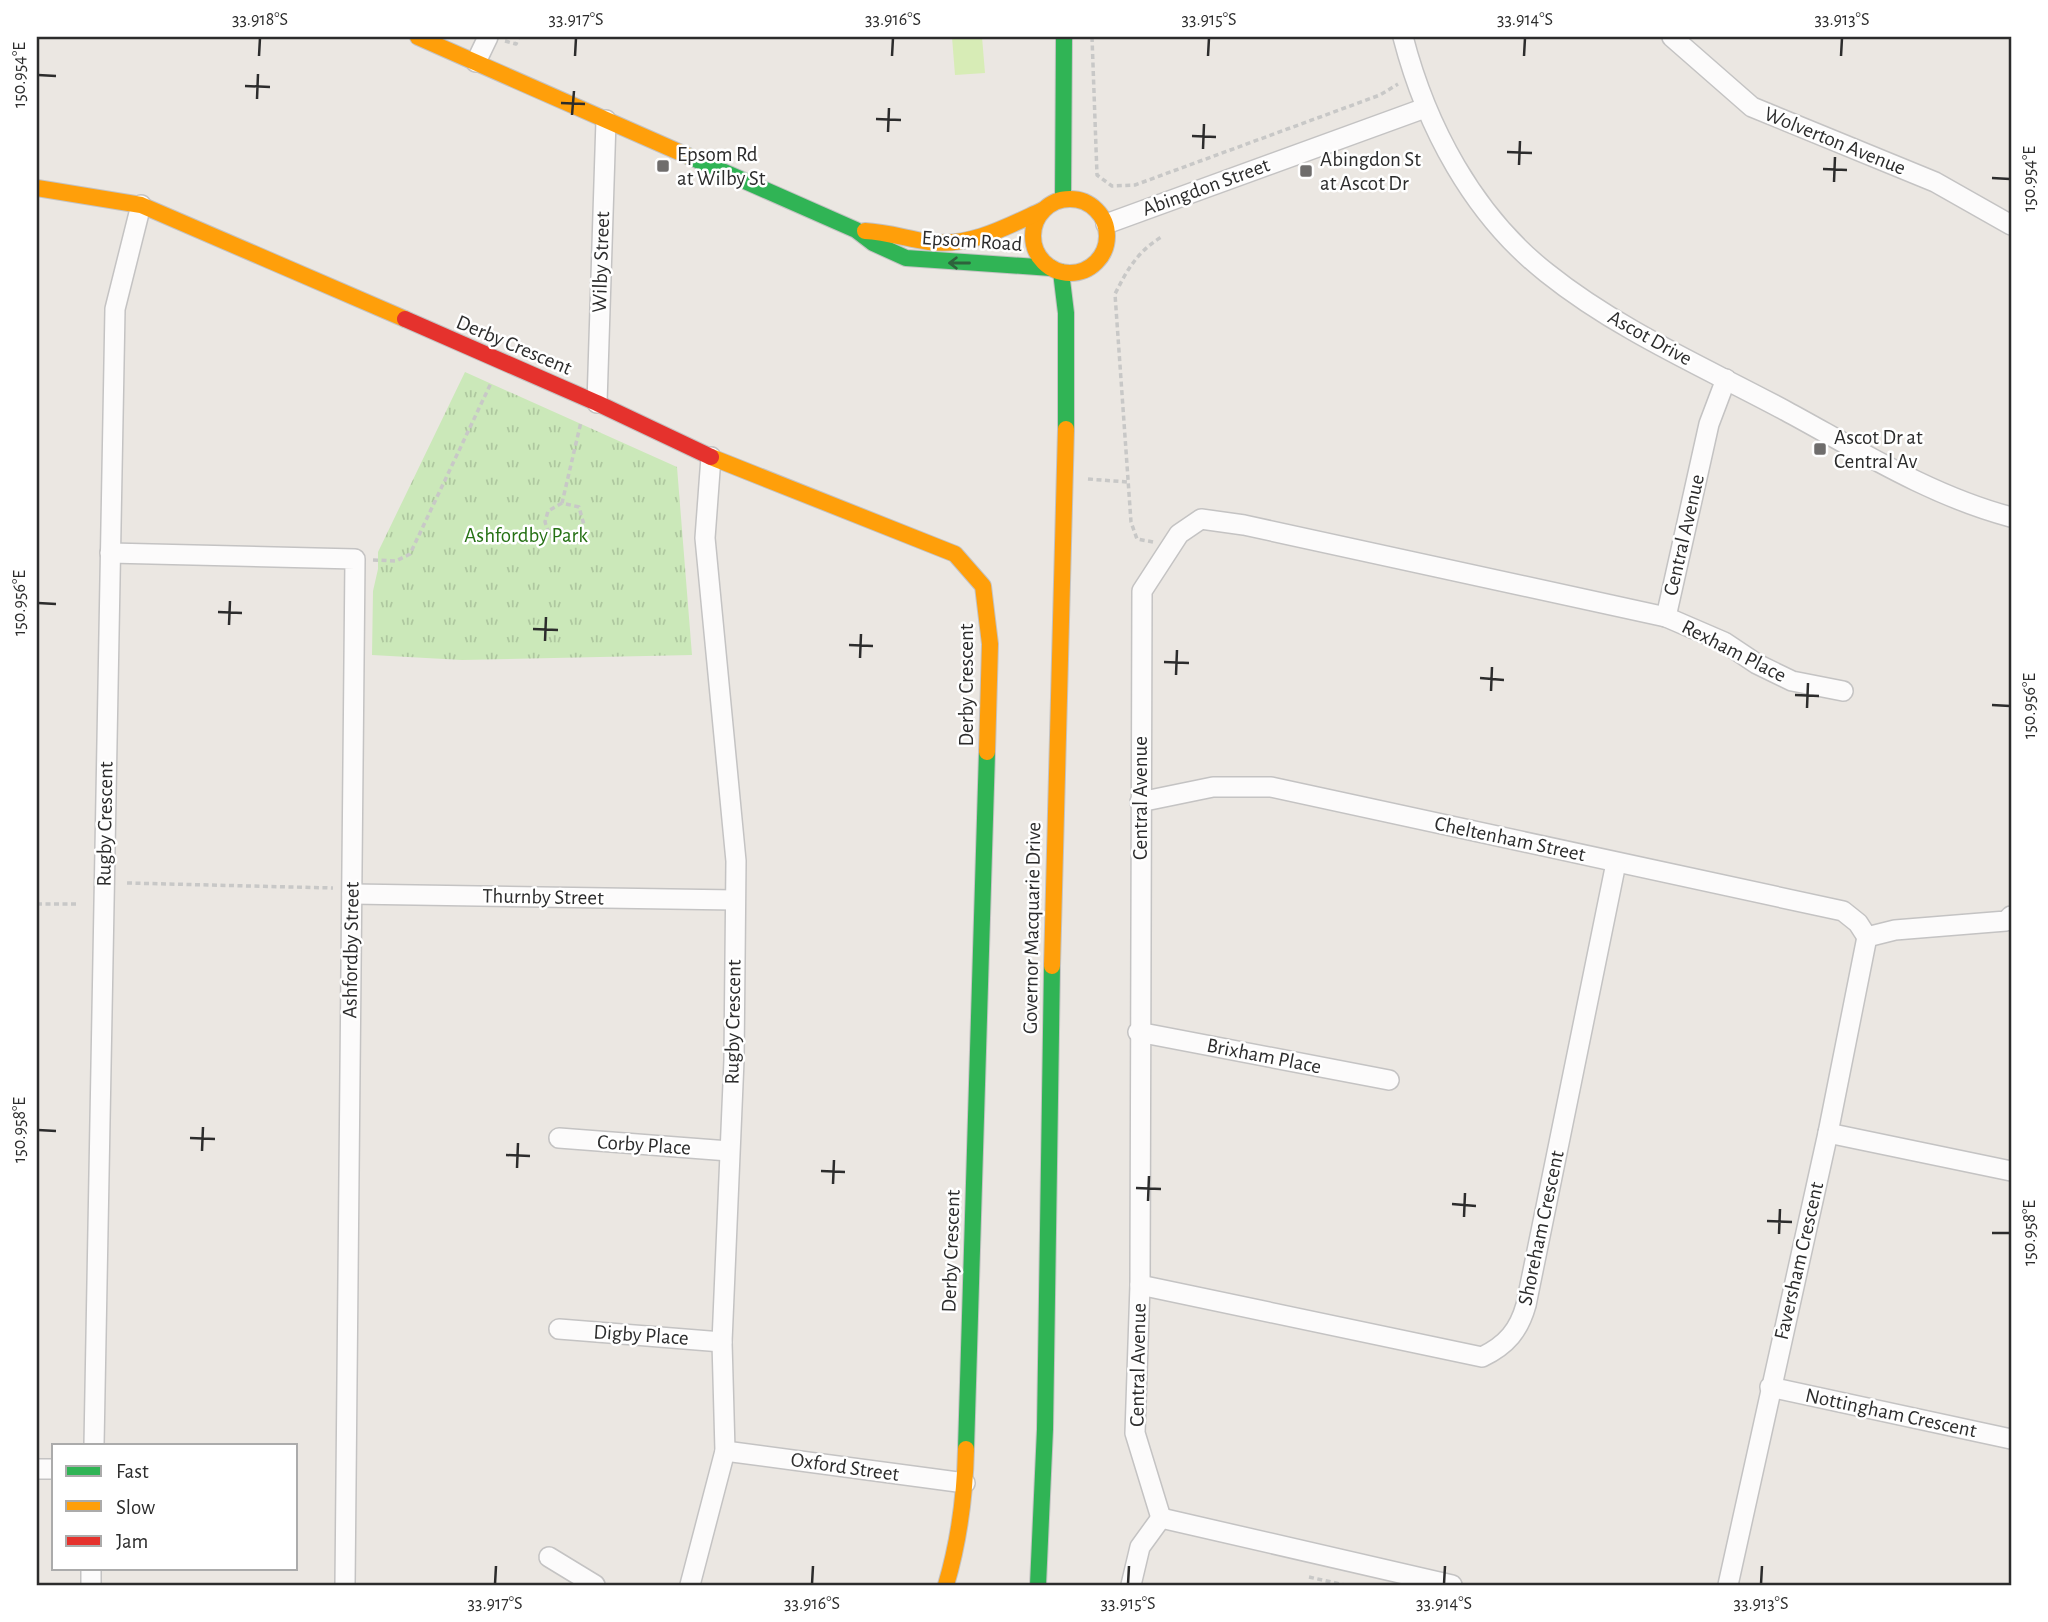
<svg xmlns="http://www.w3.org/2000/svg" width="2048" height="1622" viewBox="0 0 2048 1622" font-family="'Alegreya Sans',sans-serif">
<defs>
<pattern id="park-tufts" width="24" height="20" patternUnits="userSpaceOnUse" patternTransform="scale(1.75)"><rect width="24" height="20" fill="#cbe8b9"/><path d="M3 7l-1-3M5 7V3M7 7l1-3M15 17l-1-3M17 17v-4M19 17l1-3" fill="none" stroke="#aec79f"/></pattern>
</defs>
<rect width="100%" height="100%" fill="#ebe7e2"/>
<polygon fill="url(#park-tufts)" points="465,372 677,467 692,655 462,660 372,655 373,591 378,569 378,552"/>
<polygon fill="#d7ecb6" points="952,37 982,37 985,73 955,75"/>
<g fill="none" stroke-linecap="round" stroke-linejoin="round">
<defs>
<g id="street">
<path d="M1403 37C1426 126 1473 215 1547 273 1618 330 1706 368 1786 411 1858 450 1931 496 2011 517"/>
<polyline points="1672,37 1752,107 1935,182 2011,225"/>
<polyline points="476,62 488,37"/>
<polyline points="1106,224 1425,108"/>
<polyline points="597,403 606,120"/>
<polyline points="110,553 355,559 345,1585"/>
<polyline points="1666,617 1709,424 1726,379"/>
<polyline points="1140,802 1213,787 1271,787 1843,911 1858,923 1867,937"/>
<polyline points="352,894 735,900"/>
<polyline points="1867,937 1895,930 2006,921 2011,916"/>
<polyline points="1138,1032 1389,1080"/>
<polyline points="1828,1133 2011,1171"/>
<polyline points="559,1138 729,1151"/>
<path d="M1140 1285 1482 1357C1507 1345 1519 1330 1526 1305L1616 863"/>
<polyline points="559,1329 722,1342"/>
<polyline points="1770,1387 2011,1439"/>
<polyline points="94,1445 115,309 141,205"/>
<polyline points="725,1451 965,1483"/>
<polyline points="37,1469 54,1469"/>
<polyline points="1161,1518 1135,1433 1140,1285 1142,591 1179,534 1201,519 1244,525 1666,617 1724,642 1757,664 1792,681 1843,691"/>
<polyline points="1161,1518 1452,1585"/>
<polyline points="549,1557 595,1585"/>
<polyline points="91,1585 91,1568"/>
<polyline points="690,1585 725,1451 722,1342 734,1060 736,861 705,538 711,457"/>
<polyline points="1131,1585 1140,1547 1161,1518"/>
<polyline points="1728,1585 1828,1133 1867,937"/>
</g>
<g id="fast">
<polyline points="688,156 856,230 873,243 906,258 1051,268"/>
<polyline points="1063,199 1064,37"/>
<polyline points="1061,272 1066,313 1066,429"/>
<polyline points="966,1449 987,752"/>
<polyline points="1038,1585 1045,1429 1052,966"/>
</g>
<g id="slow">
<polyline points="418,37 688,156"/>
<polyline points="37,188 141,205 405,319"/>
<circle cx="1070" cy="236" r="37"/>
<path d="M865 231C887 232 908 239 929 242 971 247 1006 227 1043 210"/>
<polyline points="711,457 955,554 983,586 990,644 987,752"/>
<polyline points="1052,966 1066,429"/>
<path d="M946 1585C959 1541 965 1494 966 1449"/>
</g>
<polyline id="jam" points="405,319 597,403 711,457"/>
</defs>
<use href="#street" stroke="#c4c3c3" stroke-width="22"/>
<use href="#fast" stroke="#c4c3c3" stroke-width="18"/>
<use href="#slow" stroke="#c4c3c3" stroke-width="18"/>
<use href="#jam" stroke="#c4c3c3" stroke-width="18"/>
<g stroke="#c8c8c7" stroke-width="3.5" stroke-dasharray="5 3.5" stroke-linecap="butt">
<polyline points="1092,37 1097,175 1112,186 1135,185 1380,95 1398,84"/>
<polyline points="505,41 516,44 519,37"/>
<polyline points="1088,479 1128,482"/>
<polyline points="562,503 548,511 545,522 550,536 565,539 579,535 584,525 579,507 562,503 581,422"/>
<path d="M1153 542 1137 539 1131 522 1115 294C1128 268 1138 251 1163 236"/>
<polyline points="373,560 396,561 410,554 491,383"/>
<polyline points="127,883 333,888"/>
<polyline points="37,904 79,904"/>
<polyline points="1309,1577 1345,1585"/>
</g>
<use href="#street" stroke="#fcfbfb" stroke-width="19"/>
<use href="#fast" stroke="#30b455" stroke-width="16"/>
<use href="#slow" stroke="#ff9f0a" stroke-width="16"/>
<use href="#jam" stroke="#e5322d" stroke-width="16"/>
</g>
<defs><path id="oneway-shaft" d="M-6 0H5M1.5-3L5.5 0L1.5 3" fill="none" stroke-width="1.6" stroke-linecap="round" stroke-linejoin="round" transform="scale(1.75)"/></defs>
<use stroke="#2e623c" href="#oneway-shaft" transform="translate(959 263) rotate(-180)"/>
<path fill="none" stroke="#2c2c2c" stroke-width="2.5" d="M259 56 260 38M575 56 576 38M892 56 893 38M1208 56 1209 38M1524 56 1525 38M1841 56 1842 38M38 75 56 76M245 86 270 87M257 99 258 74M561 103 585 104M572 115 574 91M876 119 901 120M888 132 889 108M1192 136 1216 137M1203 149 1204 124M1507 152 1532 153M1519 165 1520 141M1823 169 1847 170M1992 178 2010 179M1834 182 1835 157M38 603 56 604M218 612 242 613M229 625 230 601M533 629 558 630M545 641 546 617M849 645 873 646M860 658 861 634M1164 662 1189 663M1176 675 1177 650M1480 678 1504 680M1491 691 1492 667M1795 695 1819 696M1992 705 2010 706M1807 708 1808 683M38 1130 56 1131M190 1138 215 1139M202 1151 203 1127M506 1155 530 1156M517 1168 518 1143M821 1171 845 1172M833 1184 834 1160M1136 1188 1161 1189M1148 1201 1149 1176M1452 1204 1476 1206M1464 1217 1465 1193M1767 1221 1792 1222M1992 1233H2010M1779 1234 1780 1209M495 1584 496 1566M812 1584 813 1566M1128 1584 1129 1566M1444 1584 1445 1566M1761 1584 1762 1566"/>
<g fill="#6f6d6c" stroke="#fff" stroke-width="2.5">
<rect x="656" y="159" width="14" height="14" rx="3.5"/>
<rect x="1299" y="164" width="14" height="14" rx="3.5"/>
<rect x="1813" y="442" width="14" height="14" rx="3.5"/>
</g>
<g text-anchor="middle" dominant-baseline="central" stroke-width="5" stroke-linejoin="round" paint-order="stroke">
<g font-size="21" fill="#2c2c2c" stroke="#fff">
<text transform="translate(1835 141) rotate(22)">Wolverton Avenue</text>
<text transform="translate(1206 187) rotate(-20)">Abingdon Street</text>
<text transform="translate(972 241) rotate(4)">Epsom Road</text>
<text transform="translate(601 262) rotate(-88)">Wilby Street</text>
<text transform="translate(1650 338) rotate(29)">Ascot Drive</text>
<text transform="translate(514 345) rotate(23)">Derby Crescent</text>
<text transform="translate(1684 535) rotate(-77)">Central Avenue</text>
<text transform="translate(1734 651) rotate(27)">Rexham Place</text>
<text transform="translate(966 685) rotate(-90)">Derby Crescent</text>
<text transform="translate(1140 798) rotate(-90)">Central Avenue</text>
<text transform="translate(105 824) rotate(-89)">Rugby Crescent</text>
<text transform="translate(1510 839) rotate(12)">Cheltenham Street</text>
<text transform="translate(543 897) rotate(1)">Thurnby Street</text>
<text transform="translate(1032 928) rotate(-89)">Governor Macquarie Drive</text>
<text transform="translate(351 950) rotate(-89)">Ashfordby Street</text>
<text transform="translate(733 1022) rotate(-89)">Rugby Crescent</text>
<text transform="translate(1264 1056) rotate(11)">Brixham Place</text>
<text transform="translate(644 1145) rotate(4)">Corby Place</text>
<text transform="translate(1541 1228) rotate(-78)">Shoreham Crescent</text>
<text transform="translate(951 1251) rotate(-88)">Derby Crescent</text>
<text transform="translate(1799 1261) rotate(-77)">Faversham Crescent</text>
<text transform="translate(641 1335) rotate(4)">Digby Place</text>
<text transform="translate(1138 1365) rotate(-89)">Central Avenue</text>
<text transform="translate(1891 1413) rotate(12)">Nottingham Crescent</text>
<text transform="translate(845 1467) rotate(8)">Oxford Street</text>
</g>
<g font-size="21" fill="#2c2c2c" stroke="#fff" text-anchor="start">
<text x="677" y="154">Epsom Rd<tspan x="677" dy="24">at Wilby St</tspan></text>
<text x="1320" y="159">Abingdon St<tspan x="1320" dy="24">at Ascot Dr</tspan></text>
<text x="1834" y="437">Ascot Dr at<tspan x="1834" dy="24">Central Av</tspan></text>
</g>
<g font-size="21" fill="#267115" stroke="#fff">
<text x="526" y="535">Ashfordby Park</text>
</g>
</g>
<rect width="2048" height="1622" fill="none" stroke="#ffffff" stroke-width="77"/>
<rect x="52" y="1444" width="245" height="126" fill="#ffffff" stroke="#ababab" stroke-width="2"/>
<rect x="66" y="1466" width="35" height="10" fill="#30b455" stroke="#ababab" stroke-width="2"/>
<text x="116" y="1478" font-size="21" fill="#2c2c2c">Fast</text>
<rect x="66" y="1501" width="35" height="10" fill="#ff9f0a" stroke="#ababab" stroke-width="2"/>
<text x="116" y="1514" font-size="21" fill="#2c2c2c">Slow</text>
<rect x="66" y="1536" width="35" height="10" fill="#e5322d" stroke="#ababab" stroke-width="2"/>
<text x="116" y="1548" font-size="21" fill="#2c2c2c">Jam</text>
<rect x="38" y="38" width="1972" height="1546" fill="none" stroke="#2c2c2c" stroke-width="2.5"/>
<g font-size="18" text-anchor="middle" fill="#2c2c2c">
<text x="260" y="25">33.918°S</text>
<text x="576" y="25">33.917°S</text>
<text x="893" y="25">33.916°S</text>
<text x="1209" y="25">33.915°S</text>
<text x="1525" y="25">33.914°S</text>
<text x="1842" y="25">33.913°S</text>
<text transform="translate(19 75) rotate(-90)" y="6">150.954°E</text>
<text transform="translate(2029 179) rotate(-90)" y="6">150.954°E</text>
<text transform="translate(19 603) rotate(-90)" y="6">150.956°E</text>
<text transform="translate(2029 706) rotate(-90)" y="6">150.956°E</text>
<text transform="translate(19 1130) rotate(-90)" y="6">150.958°E</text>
<text transform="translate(2029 1233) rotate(-90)" y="6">150.958°E</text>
<text x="495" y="1609">33.917°S</text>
<text x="812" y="1609">33.916°S</text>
<text x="1128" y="1609">33.915°S</text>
<text x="1444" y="1609">33.914°S</text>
<text x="1761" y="1609">33.913°S</text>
</g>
</svg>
